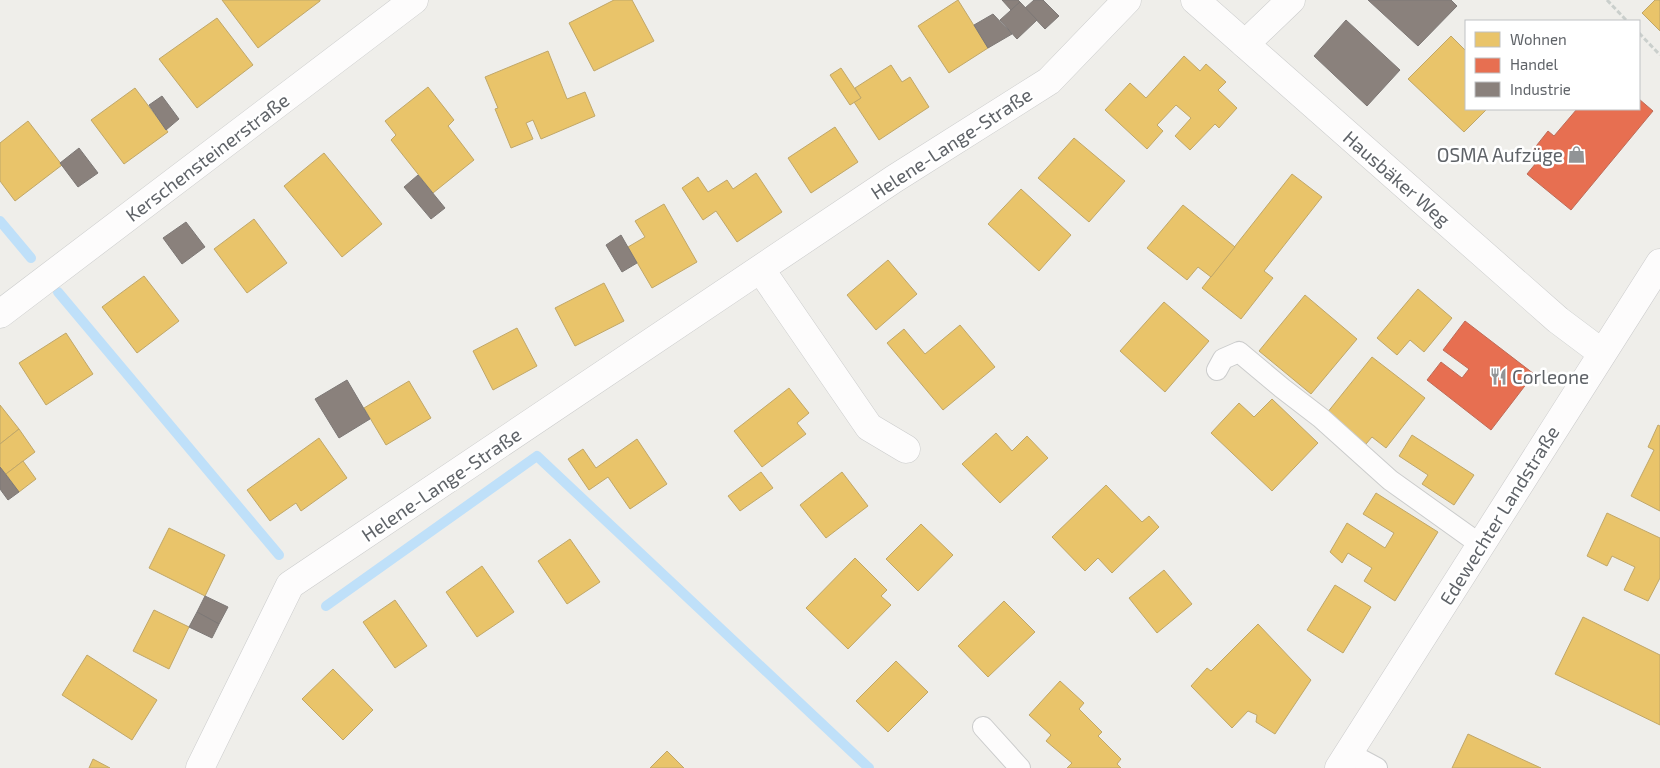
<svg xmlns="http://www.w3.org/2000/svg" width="1660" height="768" viewBox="0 0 1660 768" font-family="'Exo 2',sans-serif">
<rect width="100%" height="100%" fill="#efeeea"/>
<g fill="#e9c46a" stroke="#c0a769">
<polygon points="222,0 320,0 320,1 258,48"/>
<polygon points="614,0 632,0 654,41 594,71 569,23"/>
<polygon points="958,0 988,48 949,73 918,26"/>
<polygon points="1655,0 1660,0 1660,31 1642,13"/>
<polygon points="217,18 253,65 197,108 159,59"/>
<polygon points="1451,36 1466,51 1466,109 1487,109 1464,132 1408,79"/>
<polygon points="548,51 567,99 585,92 595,116 541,139 533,120 526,123 533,139 511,148 495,109 498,108 485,77"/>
<polygon points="1184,56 1200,71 1206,64 1226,82 1218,90 1237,108 1219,128 1215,124 1190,150 1175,136 1191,118 1176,105 1157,125 1163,131 1147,149 1105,110 1130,83 1146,98"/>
<polygon points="891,65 902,82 910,77 929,107 879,140 854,102 861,98 855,88"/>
<polygon points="841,68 861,98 850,105 830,75"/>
<polygon points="428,87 454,120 448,126 474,160 433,193 391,140 396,135 385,121"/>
<polygon points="135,88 168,132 124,164 91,120"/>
<polygon points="28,121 62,165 15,201 0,181 0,143"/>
<polygon points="835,127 858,162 811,193 788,158"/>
<polygon points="1074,138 1125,181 1089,222 1038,178"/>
<polygon points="324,153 382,224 342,257 284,186"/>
<polygon points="756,173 782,212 737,242 716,211 703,220 682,188 698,177 708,192 727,180 733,189"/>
<polygon points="1292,174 1322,197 1264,271 1273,278 1241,319 1202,288"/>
<polygon points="1021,189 1071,235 1039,271 988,224"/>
<polygon points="664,204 697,262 652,288 628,247 645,237 635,221"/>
<polygon points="1183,205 1235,247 1211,277 1198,267 1187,280 1147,248"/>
<polygon points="254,219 287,263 247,293 214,249"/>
<polygon points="888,260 917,294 876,330 847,295"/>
<polygon points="144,276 179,321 137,353 102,307"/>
<polygon points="604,283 624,321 575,346 555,308"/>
<polygon points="1418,289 1452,318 1424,352 1410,340 1397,355 1377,338"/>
<polygon points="1305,295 1357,339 1311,394 1259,351"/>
<polygon points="1164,302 1209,341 1165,392 1120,351"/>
<polygon points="960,325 995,367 943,410 887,343 904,329 925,354"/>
<polygon points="517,328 537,366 493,390 473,351"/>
<polygon points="66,333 93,374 46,405 19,363"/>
<polygon points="1372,357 1425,398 1386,448 1372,437 1366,444 1327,413"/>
<polygon points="409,381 431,418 386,445 364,408"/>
<polygon points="789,388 809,413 797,423 806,434 762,467 734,431"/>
<polygon points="1272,399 1318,443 1272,491 1211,433 1239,403 1254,417"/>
<polygon points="0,405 19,429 0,444"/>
<polygon points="1658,425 1660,426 1660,511 1631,496 1654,450 1648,447"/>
<polygon points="19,429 35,452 6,474 0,467 0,444"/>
<polygon points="996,433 1012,451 1027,436 1048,458 1000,503 962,464"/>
<polygon points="1412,435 1474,475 1454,505 1422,484 1428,475 1399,456"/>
<polygon points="319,438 347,478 301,511 296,503 270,521 247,490"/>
<polygon points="637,439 667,484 630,509 608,477 589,490 568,459 583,449 596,468"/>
<polygon points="23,461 36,479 19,492 6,474"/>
<polygon points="761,472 773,488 740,511 728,496"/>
<polygon points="842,472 868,506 826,538 800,505"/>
<polygon points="1106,485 1142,522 1149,516 1159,527 1112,573 1098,558 1085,571 1052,537"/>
<polygon points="1376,493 1438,532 1395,601 1364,581 1372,568 1348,553 1342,563 1330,552 1347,523 1385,548 1394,533 1363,514"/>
<polygon points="1607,513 1660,538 1660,578 1648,601 1624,590 1635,567 1612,556 1607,566 1587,556"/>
<polygon points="921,524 953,555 918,591 886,559"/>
<polygon points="169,528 225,555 205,596 149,568"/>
<polygon points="570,539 600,582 567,604 538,561"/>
<polygon points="855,558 887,590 881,596 891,605 848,649 806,608"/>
<polygon points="482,566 514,612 477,637 446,592"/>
<polygon points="1164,570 1192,604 1157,633 1129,598"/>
<polygon points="1335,585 1371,607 1343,653 1307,630"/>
<polygon points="395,600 427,646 395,668 363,622"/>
<polygon points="1004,601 1035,632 988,677 958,646"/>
<polygon points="154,610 189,627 169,669 133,651"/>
<polygon points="1583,617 1660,655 1660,725 1555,674"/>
<polygon points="1258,624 1311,680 1275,734 1256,722 1257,715 1248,711 1232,728 1191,686 1207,668 1211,671"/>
<polygon points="87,655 157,700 132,740 62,695"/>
<polygon points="896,661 928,692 888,732 856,701"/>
<polygon points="333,669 373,710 343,740 302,699"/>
<polygon points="1060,681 1084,703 1079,709 1102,732 1098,736 1121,759 1117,764 1121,768 1067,768 1072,763 1046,741 1051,735 1029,715"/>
<polygon points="1468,734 1517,757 1541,768 1452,768"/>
<polygon points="667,751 684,768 650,768"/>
<polygon points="93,759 110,768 89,768"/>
</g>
<g fill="#e76f51" stroke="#be6b58">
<polygon points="1639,99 1653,111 1571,210 1527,174 1541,157 1533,150 1548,131 1554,136 1577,109 1639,109"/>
<polygon points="1465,321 1534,374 1491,430 1427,380 1441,362 1462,378 1469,369 1443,350"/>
</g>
<g fill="#8a817c" stroke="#7d7876">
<polygon points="1002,0 1018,0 1020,2 1011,10"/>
<polygon points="1034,0 1043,0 1059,16 1045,29 1025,8"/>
<polygon points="1368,0 1451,0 1457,6 1418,46"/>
<polygon points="1020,2 1037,20 1017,39 1000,20"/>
<polygon points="993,14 1012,34 988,48 974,25"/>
<polygon points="1346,20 1400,70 1367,106 1314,56"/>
<polygon points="162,96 179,119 166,130 149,105"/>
<polygon points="79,148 98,173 78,187 60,163"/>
<polygon points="418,175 445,208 431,219 404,187"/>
<polygon points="186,222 205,247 182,264 163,238"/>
<polygon points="621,235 637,263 622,272 606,245"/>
<polygon points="347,380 370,419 339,438 315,399"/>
<polygon points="0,467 19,492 8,500 0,489"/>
<polygon points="205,596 228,607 219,624 197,612"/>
<polygon points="197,612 219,624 212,638 189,627"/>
</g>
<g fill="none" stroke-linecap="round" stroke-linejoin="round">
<g stroke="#bfe0f9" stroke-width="10">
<polyline points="0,221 31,258"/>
<polyline points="58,292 279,555"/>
<polyline points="326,606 537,456 869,768"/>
</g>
<defs>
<g id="service">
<polyline points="1217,370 1223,359 1239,352 1282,388 1321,418 1390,480 1481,545"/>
<polyline points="983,727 1020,768"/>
<polyline points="1349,753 1377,768"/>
</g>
<g id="minor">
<polyline points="1195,0 1558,320 1602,353"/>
<polyline points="1245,44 1291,0"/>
<polyline points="761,270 869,427 906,449"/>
<polyline points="0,314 414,0"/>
<polyline points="200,768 290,585 894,179 1049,81 1127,0"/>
</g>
<polyline id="secondary" points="1339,768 1660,263"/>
</defs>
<use href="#service" stroke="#cbcccc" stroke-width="22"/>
<use href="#minor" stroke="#cbcccc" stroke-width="29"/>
<use href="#secondary" stroke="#cacacb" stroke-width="29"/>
<g stroke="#cacfcc" stroke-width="3" stroke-dasharray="5 2.5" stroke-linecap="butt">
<polyline points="1607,0 1627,21"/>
<polyline points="1639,33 1660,55"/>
</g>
<use href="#service" stroke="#fdfcfc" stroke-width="20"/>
<use href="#minor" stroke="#fdfcfc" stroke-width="28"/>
<use href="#secondary" stroke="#fdfcfc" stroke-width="28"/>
</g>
<defs>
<symbol id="shop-bare" viewBox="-9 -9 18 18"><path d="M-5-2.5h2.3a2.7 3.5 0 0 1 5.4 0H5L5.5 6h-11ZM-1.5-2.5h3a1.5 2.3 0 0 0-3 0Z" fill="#919496" stroke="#fff" stroke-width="2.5" paint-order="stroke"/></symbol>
<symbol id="restaurant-bare" viewBox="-9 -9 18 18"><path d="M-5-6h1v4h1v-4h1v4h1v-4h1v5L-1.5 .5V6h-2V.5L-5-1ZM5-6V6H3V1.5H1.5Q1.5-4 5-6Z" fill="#919496" stroke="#fff" stroke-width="2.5" paint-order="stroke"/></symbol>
</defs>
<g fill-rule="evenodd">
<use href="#shop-bare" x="1564" y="142" width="25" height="25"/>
<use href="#restaurant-bare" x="1486" y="364" width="25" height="25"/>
</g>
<g text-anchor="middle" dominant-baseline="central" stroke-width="5" stroke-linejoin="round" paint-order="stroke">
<g font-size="19" fill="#5f6368" stroke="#fff">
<text transform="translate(951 143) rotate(-33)">Helene-Lange-Straße</text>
<text transform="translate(207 157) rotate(-37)">Kerschensteinerstraße</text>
<text transform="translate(1397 178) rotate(41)">Hausbäker Weg</text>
<text transform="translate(441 484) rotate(-34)">Helene-Lange-Straße</text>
<text transform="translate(1499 515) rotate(-58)">Edewechter Landstraße</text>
</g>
<g font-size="19" fill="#5f6368" stroke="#fff" text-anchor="end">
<text x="1563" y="154">OSMA Aufzüge</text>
<text x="1512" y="376" text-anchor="start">Corleone</text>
</g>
</g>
<rect x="1465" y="20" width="175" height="90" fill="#ffffff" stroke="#bfc1c3"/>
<rect x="1475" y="32" width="25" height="15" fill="#e9c46a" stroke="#bfc1c3"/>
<text x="1510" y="45" font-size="15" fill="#5f6368">Wohnen</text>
<rect x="1475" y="58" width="25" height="15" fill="#e76f51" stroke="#bfc1c3"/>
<text x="1510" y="70" font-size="15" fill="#5f6368">Handel</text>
<rect x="1475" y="82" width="25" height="15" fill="#8a817c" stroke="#bfc1c3"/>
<text x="1510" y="95" font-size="15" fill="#5f6368">Industrie</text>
</svg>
